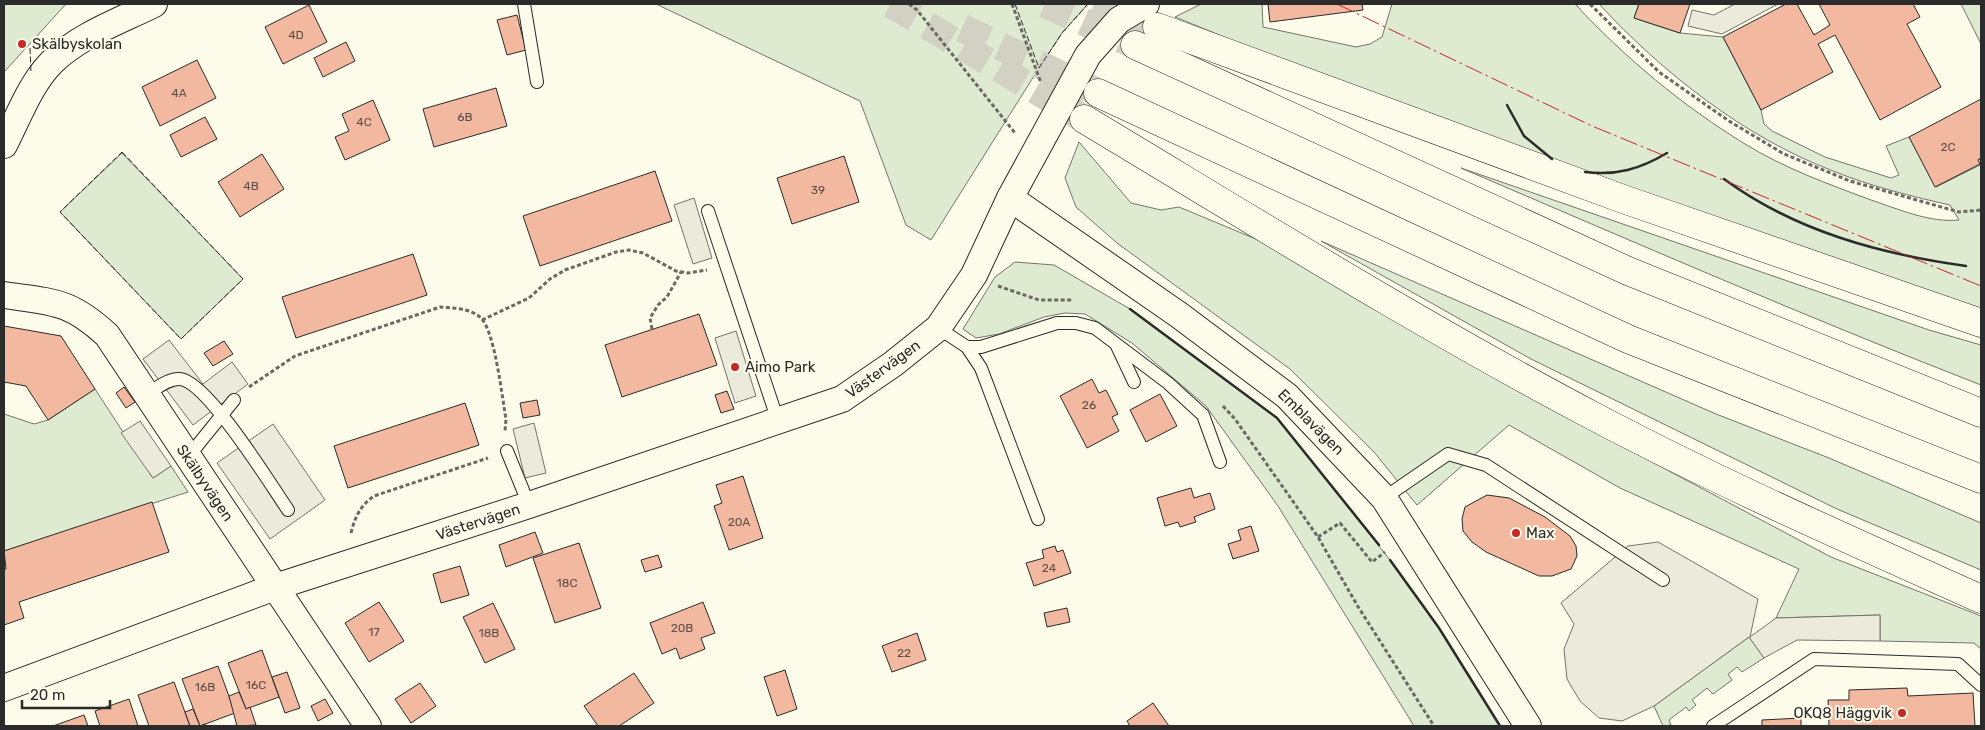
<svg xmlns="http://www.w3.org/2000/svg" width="1985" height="730" viewBox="0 0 1985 730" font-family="Rubik,sans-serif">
<rect width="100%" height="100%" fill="#fdfbea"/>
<g fill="#deebd1" stroke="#74746e">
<polygon points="4,4 66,4 4,72"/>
<polygon points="656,4 1088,4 1062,33 1039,68 931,240 906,225 860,101"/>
<path d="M1201 4H1262L1263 27 1356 47 1370 44 1382 37 1392 4H1575C1625 58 1683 106 1745 144 1784 168 1828 184 1871 200 1898 209 1930 223 1959 220L1950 205C1910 196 1870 186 1833 171 1744 137 1663 73 1599 4H1639L1634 18 1680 33 1723 37 1761 110 1764 124 1772 131 1825 157 1891 178 1899 175 1886 146 1909 137 1936 187 1980 165 1978 160 1981 159V309L1623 199 1175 17Z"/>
<polygon points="1961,4 1981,4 1981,44"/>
<polygon points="1079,142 1131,203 1161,210 1179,207 1263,242 1507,385 1831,557 1981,616 1981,649 1974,643 1880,641 1880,615 1776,618 1799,569 1620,488 1509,425 1417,505 1374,452 1290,369 1117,243 1076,207 1065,178"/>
<polygon points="122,153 243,279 181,339 60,212"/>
<path d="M1461 168 1929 330 1981 345V385C1806 317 1634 242 1461 168Z"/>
<polygon points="1321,241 1716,414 1829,458 1981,523 1981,570 1837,509 1531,359"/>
<polygon points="1015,262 1054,265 1130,309 1277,418 1390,560 1439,628 1500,726 1414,726 1278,506 1206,406 1132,343 1085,314 1065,313 1044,317 999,334 976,338 963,329 995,277"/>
<polygon points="95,389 153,478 171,466 188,492 4,551 4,414 34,424 48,420"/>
<polygon points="1749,637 1764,658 1742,672 1737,667 1728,674 1732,680 1713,694 1707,688 1692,700 1696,705 1689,711 1686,707 1669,720 1671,725 1663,726 1654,706"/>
</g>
<g fill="#eceadb" stroke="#74746e">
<polygon points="1735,4 1778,4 1722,34 1688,26 1692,10 1714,15"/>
<polygon points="694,198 712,258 693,264 674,205"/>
<polygon points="736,331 756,396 735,403 715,338"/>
<polygon points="169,340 203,384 232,362 248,384 193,425 143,359"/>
<polygon points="140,421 171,466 153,478 121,433"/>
<polygon points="534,423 546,473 525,478 513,429"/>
<polygon points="273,424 325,500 270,539 217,463"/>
<polygon points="1658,542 1758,599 1750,637 1776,618 1880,615 1880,641 1797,640 1764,658 1749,637 1654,706 1622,721 1599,718 1580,701 1567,679 1564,649 1574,624 1561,603 1628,546"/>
</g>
<g fill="#f2b8a0" stroke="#2b2b2b">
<polygon points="1268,4 1362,4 1363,10 1270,22"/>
<polygon points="1639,4 1690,4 1680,33 1634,18"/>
<polygon points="1786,4 1797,4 1814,35 1830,25 1819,4 1913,4 1920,17 1907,24 1941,87 1880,120 1835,35 1818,44 1833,72 1761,110 1723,37"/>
<polygon points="309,5 327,42 283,64 265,27"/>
<polygon points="517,15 526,50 507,55 497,20"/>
<polygon points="346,42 355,61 323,77 314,58"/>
<polygon points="197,60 216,98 160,126 142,87"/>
<polygon points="496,88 507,126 434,147 423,109"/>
<polygon points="1981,99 1981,158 1978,160 1980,164 1935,187 1909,137"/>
<polygon points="373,100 390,140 345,160 335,137 349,131 342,114"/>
<polygon points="205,117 217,139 181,157 170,135"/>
<polygon points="262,154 284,189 240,217 218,182"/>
<polygon points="844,156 859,202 792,224 777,178"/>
<polygon points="655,171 672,221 540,266 523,216"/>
<polygon points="413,254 427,295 296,338 282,297"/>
<polygon points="699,314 717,365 622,397 605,345"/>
<polygon points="4,326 61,336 95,389 48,420 26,386 4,382"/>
<polygon points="224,341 233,354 213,366 204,353"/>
<polygon points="1092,379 1099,393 1106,390 1118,414 1112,417 1119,431 1087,448 1060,396"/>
<polygon points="124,387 135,402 126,408 116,393"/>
<polygon points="727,391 734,409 721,413 715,395"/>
<polygon points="1160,394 1177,426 1146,442 1130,410"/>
<polygon points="537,400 540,415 523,418 520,403"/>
<polygon points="465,403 479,445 348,488 334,446"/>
<polygon points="743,476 763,538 729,550 714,506 722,503 716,485"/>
<polygon points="1191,488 1194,498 1210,493 1215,509 1194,517 1196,522 1180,527 1178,522 1165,526 1157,498"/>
<polygon points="1487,495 1509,498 1545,517 1570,536 1576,546 1577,556 1571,569 1552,576 1539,576 1486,552 1472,542 1463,531 1462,519 1465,507"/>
<polygon points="152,502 169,552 19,602 24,618 4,625 4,569 6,569 4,551"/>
<polygon points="1251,526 1259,551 1233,559 1228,544 1241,540 1238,530"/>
<polygon points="535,532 543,553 506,567 499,545"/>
<polygon points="579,543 601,608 555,623 533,558"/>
<polygon points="1055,546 1057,552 1063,550 1071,573 1034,586 1026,563 1044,558 1042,550"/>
<polygon points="658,555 662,567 645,572 641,560"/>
<polygon points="460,566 469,595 441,603 433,574"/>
<polygon points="379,602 404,641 369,662 345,623"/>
<polygon points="703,602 715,633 701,638 705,649 680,659 676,648 662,654 650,623"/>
<polygon points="493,603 515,649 485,663 463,617"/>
<polygon points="1067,608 1070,622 1047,627 1044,613"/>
<polygon points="917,633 926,660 892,672 882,646"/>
<polygon points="262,650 279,697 246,709 228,663"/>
<polygon points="218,666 235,713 200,726 182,679"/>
<polygon points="785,670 797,709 777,716 764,677"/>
<polygon points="287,672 300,708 285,713 272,677"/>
<polygon points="634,673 654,703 619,726 598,726 584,706"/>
<polygon points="174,682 190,726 149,726 138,695"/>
<polygon points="420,683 436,706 411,723 395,699"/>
<polygon points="1907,688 1908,696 1973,693 1975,726 1829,726 1828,700 1849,700 1849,690"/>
<polygon points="239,692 246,709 250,707 256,725 237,726 229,696"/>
<polygon points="129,699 138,726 100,726 95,711"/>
<polygon points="325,699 333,713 318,721 311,706"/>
<polygon points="1153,703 1169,726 1130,726 1127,721"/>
<polygon points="193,709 200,726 205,724 206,726 190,726 185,712"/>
<polygon points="84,715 88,726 53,726"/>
<polygon points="1801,718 1801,726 1762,726 1762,720"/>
</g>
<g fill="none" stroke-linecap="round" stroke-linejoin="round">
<g stroke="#d3d1c4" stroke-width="28" stroke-dasharray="28 14" stroke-linecap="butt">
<polyline points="891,4 1081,117"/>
<polyline points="1045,4 1135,45"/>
<polyline points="1094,4 1157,27"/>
<polyline points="962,28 1095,91"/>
</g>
<defs>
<g id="service">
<polyline points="524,4 537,82"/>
<polyline points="708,211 778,421"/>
<polyline points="938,328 967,347 981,347 1057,323 1076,323 1095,328 1168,383 1203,415 1220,462"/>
<polyline points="1117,346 1134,382"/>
<polyline points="967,347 981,368 1038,519"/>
<path d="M146 395C156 389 168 378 180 379 207 381 271 485 288 510"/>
<polyline points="507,451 529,505"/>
<polyline points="188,457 234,400"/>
<polyline points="1384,498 1448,454 1486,465 1663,580"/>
<polyline points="1713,726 1814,659 1958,664 1981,685"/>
</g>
<g id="minor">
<path d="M4 145C18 118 30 84 52 62 80 35 120 21 154 4"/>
<polyline points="1010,198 1179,315 1287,396 1384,498 1528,726"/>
<path d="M4 295C52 302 69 300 107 335L368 726"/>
<polyline points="4,688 275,587 529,505 842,399 893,364 938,328 974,275 1010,198 1088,55 1119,20 1146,4"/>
</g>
<g id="motorway">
<polyline points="1157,27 1623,199 1981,323"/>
<polyline points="1135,45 1628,271 1981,413"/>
<polyline points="1098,93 1628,339 1981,479"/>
<path d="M1084 119C1254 221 1422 326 1597 418 1722 484 1852 541 1981 599"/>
</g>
</defs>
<use href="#service" stroke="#2b2b2b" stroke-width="14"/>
<use href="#minor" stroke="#2b2b2b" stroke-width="28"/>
<use href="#motorway" stroke="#2b2b2b" stroke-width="29"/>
<g stroke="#6a6964" stroke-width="3" stroke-dasharray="4 2.5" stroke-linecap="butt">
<polyline points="909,4 917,10 1015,133"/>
<polyline points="1012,4 1041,83"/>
<polyline points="1590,4 1659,72 1729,121 1784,154 1850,181 1959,212 1981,210"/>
<polyline points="998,286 1039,300 1072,300"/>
<polyline points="482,320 529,298 550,279 565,270 616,252 629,250 643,253 676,271 688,273 707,270"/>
<polyline points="652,329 650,318 658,305 667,297 681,272"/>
<path d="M249 387 295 356 440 307C453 308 470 308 481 318 495 332 502 397 506 419L505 431"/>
<polyline points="1223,406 1235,419 1318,537 1357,605 1434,726"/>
<path d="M351 533C355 517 360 506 374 496L488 458"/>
<polyline points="1318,537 1340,523 1372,562 1385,552"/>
</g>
<use href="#service" stroke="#fdfbea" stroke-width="12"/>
<use href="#minor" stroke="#fdfbea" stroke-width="26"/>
<use href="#motorway" stroke="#fdfbea" stroke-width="28"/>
<g stroke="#2b2b2b" stroke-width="1" stroke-dasharray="6 2.5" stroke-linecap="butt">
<polyline points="1015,4 1039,68 1062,33 1088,4"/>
<polyline points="30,48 31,73"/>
<polygon points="122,152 243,279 181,339 60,212"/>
</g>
<g stroke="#2b2b2b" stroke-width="2.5">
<polyline points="1507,105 1524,136 1552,159"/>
<path d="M1585 172C1616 176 1640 169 1667 153"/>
<path d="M1724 179C1795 231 1880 254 1966 266"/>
<polyline points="1130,309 1277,418 1379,545"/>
<polyline points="1390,560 1439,628 1500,726"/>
</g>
<polyline stroke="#c62828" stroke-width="1" stroke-dasharray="18 4 2.5 4" stroke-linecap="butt" points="1337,4 1592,126 1981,286"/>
</g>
<g fill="#c62828" stroke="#fdfbea" stroke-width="2">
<circle cx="22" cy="44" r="5"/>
<circle cx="735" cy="367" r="5"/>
<circle cx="1516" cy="533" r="5"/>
<circle cx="1902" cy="713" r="5"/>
</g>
<g text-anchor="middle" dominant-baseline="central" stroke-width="4" stroke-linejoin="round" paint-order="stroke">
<g font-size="12" fill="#5d4e48">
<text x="296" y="35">4D</text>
<text x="179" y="93">4A</text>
<text x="465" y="117">6B</text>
<text x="364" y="122">4C</text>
<text x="1948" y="147">2C</text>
<text x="251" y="186">4B</text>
<text x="818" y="190">39</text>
<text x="1089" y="405">26</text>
<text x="739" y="522">20A</text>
<text x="1049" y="568">24</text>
<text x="567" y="583">18C</text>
<text x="682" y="628">20B</text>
<text x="374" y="632">17</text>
<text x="489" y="633">18B</text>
<text x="904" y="653">22</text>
<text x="256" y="685">16C</text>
<text x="205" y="687">16B</text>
</g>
<g font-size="15" fill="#2b2b2b" stroke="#fdfbea" text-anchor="start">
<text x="32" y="44">Skälbyskolan</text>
<text x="745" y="367">Aimo Park</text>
<text x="1526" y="533">Max</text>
<text x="1892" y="713" text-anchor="end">OKQ8 Häggvik</text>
</g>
<g font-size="15" fill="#2b2b2b" stroke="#fdfbea">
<text transform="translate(883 369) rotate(-36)">Västervägen</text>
<text transform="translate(1311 422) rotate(45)">Emblavägen</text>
<text transform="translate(205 483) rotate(56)">Skälbyvägen</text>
<text transform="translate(478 522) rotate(-18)">Västervägen</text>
</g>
</g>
<rect width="1985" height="730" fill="none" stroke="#2b2b2b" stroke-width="10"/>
<path d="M22 700v8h88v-8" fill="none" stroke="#2b2b2b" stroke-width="2.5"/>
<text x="30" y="700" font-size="15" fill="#2b2b2b" stroke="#fdfbea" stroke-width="4" paint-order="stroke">20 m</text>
</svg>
